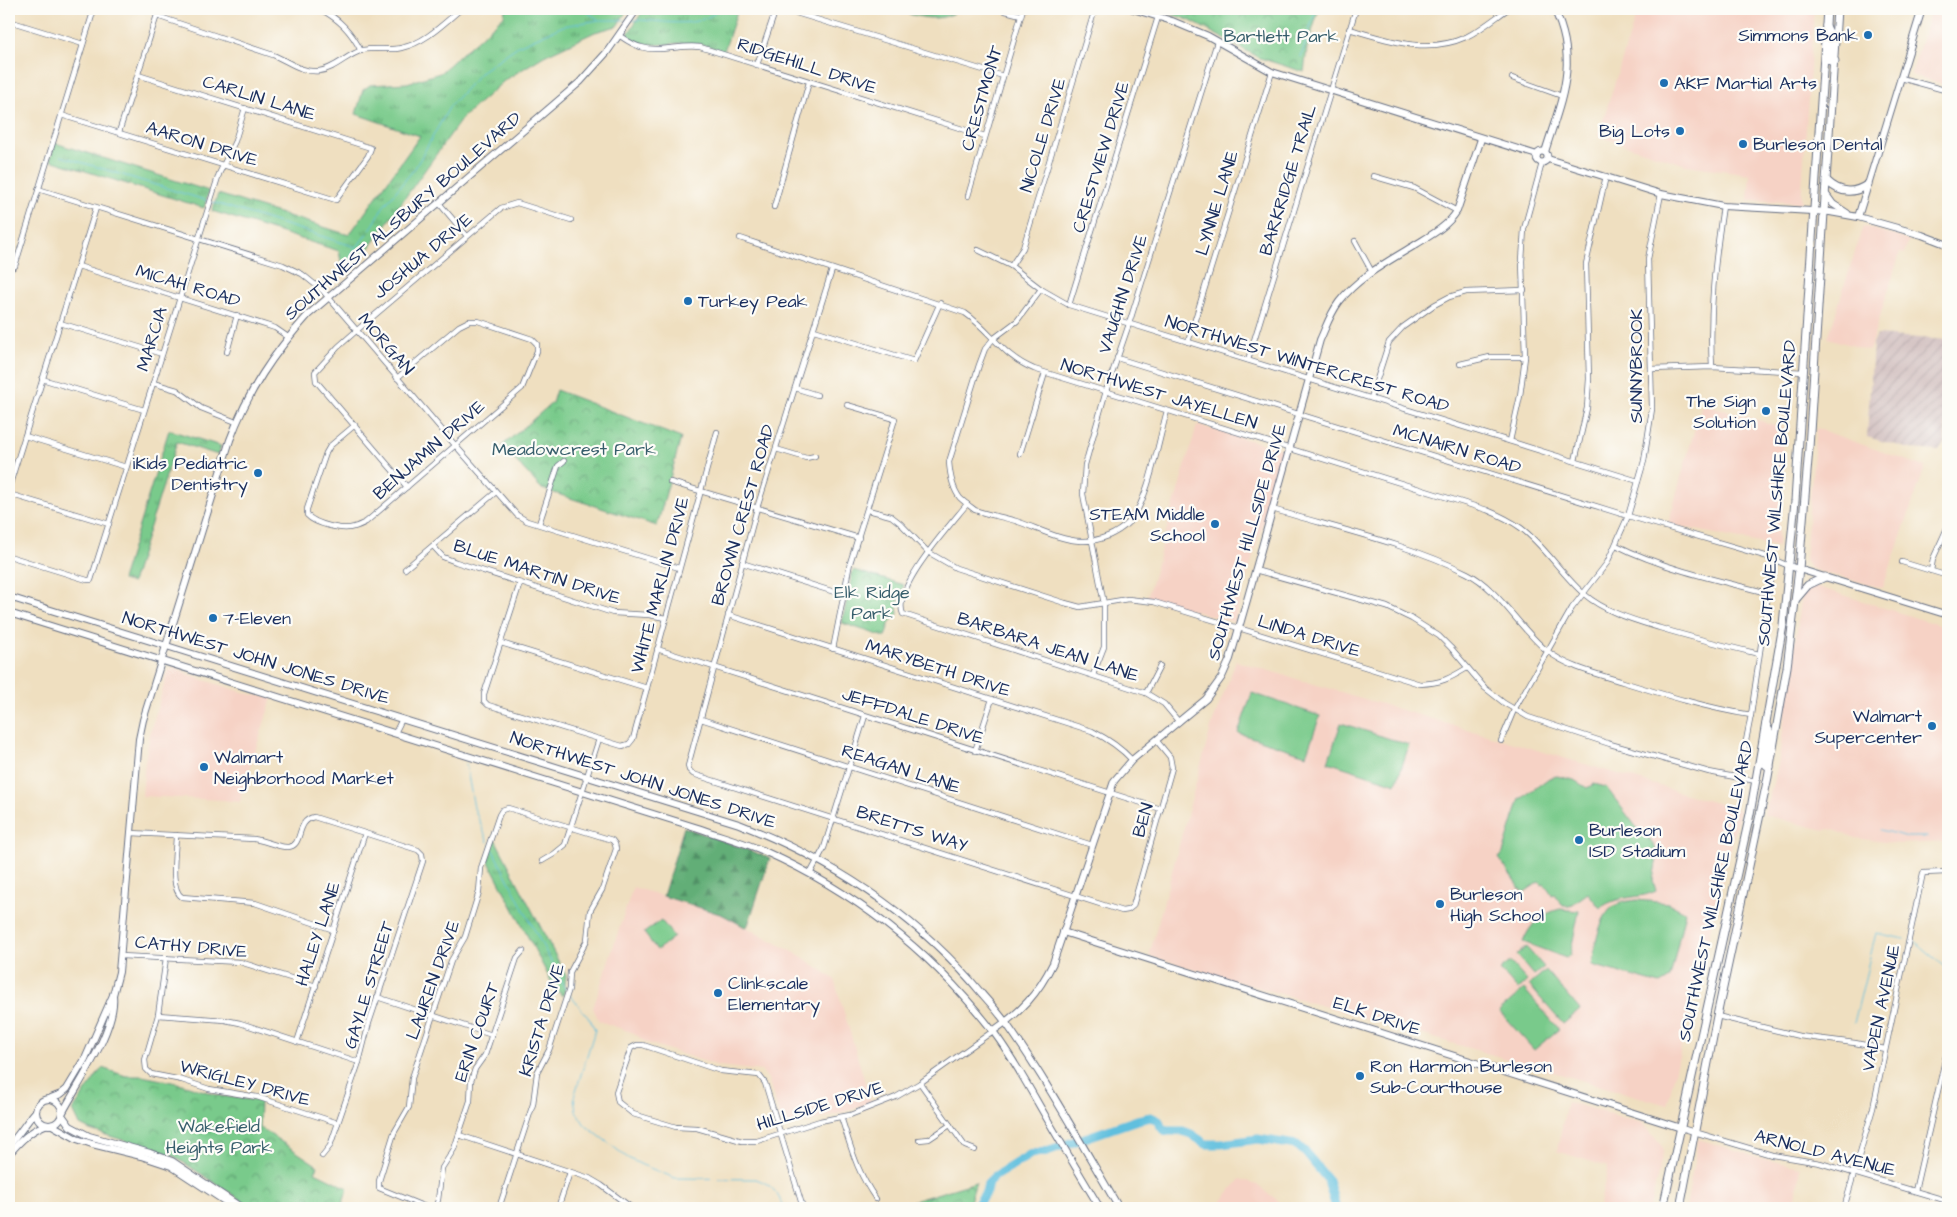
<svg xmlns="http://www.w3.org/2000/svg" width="1957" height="1217" viewBox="0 0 1957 1217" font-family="'Architects Daughter',sans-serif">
<defs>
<pattern id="industrial-furrows" width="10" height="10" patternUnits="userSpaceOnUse" patternTransform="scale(1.25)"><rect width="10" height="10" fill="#d1bfbf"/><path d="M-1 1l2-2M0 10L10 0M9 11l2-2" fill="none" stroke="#b3a4a7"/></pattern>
<pattern id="grass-tufts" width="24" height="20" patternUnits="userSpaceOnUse" patternTransform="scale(1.25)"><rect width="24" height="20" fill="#79ca8b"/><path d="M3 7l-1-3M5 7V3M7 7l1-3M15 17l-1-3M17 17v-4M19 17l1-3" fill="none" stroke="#62a475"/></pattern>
<pattern id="forest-firs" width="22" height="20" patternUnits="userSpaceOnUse" patternTransform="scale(1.25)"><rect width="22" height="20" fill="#62ae77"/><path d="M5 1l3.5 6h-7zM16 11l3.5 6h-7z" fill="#508e65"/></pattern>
<pattern id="park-crowns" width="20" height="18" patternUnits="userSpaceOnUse" patternTransform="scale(1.25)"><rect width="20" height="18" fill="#79ca8b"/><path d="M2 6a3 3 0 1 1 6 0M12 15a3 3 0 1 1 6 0" fill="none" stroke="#62a475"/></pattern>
</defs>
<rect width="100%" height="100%" fill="#fdfcf7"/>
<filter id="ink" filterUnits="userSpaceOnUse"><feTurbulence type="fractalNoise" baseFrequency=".02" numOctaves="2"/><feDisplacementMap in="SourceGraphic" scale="10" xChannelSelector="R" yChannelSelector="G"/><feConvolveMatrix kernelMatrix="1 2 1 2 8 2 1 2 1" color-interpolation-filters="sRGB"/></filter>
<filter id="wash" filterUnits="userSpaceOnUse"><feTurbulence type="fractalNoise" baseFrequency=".0096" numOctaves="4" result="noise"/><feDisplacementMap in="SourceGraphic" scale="20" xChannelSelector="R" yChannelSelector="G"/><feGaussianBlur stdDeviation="1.12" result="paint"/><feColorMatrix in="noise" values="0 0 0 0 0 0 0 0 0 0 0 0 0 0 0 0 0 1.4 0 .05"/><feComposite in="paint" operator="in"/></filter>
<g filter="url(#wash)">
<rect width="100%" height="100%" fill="#efdfc0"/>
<g fill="#f6d2c5">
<polygon points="1638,9 1814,9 1801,203 1748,200 1750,174 1686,165 1598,136"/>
<polygon points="1931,9 1948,9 1948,86 1911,75"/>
<polygon points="1863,226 1909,240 1904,254 1900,253 1869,351 1828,338"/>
<polygon points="1702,403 1784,428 1780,484 1778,547 1668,524"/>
<polygon points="1197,425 1284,450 1234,622 1147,598"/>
<polygon points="1816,428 1925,467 1883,588 1821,572 1809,567 1805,559"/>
<polygon points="1811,587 1818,587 1948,628 1948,842 1899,844 1855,838 1831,829 1824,830 1764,815 1778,765 1802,594"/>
<polygon points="1236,661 1740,810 1667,1105 1149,956 1212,724"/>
<polygon points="175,668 197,678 249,694 272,698 241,796 240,802 222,800 142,796 145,761 150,733 168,671"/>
<polygon points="633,887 723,915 801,956 834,979 871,1102 838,1114 784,1128 782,1124 768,1079 762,1071 719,1066 645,1042 634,1033 599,1021 593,1008"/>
<polygon points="1567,1102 1643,1123 1664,1149 1650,1208 1599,1208 1608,1167 1557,1151"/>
<polygon points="1698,1139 1768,1160 1800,1167 1795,1208 1686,1208"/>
<polygon points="1240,1179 1257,1184 1287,1208 1216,1208"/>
</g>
<polygon fill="url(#industrial-furrows)" points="1877,335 1948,340 1945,442 1939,451 1910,449 1867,437 1873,343"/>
<g fill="url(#grass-tufts)" stroke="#4a7c74">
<polygon points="505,9 628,9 617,26 595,32 544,56 505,80 463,117 366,252 349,270 342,267 339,251 212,211 218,194 349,235 420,136 356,114 363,90 370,85 407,83 440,73 504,16"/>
<path d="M644 9 660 10 738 9 724 51C713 48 702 43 690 43 669 42 649 50 630 38L628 34Z"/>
<path d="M892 9H961C939 25 915 16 892 9Z"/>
<polygon points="55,143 209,191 204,208 50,160"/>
<polygon points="169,430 221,446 218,455 177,442 132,583 122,580"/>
<polygon points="495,839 566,976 564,994 562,996 553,985 488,860"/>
</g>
<polygon fill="url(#forest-firs)" stroke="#3e6e6a" points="684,827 770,858 748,925 745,927 723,915 663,896"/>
<g fill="url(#park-crowns)" stroke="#4a7c74">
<polygon points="1156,9 1319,9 1307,48 1304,72 1260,58 1189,20"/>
<polygon points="556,390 681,438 657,526 542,489 502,446 552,403"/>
<polygon points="853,570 904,585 897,606 898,614 890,622 885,637 842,623"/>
<polygon points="102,1068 126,1076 142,1076 182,1084 220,1096 260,1101 259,1127 318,1166 315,1172 348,1188 342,1206 346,1208 251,1208 238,1198 172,1155 90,1130 80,1125 73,1110"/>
<polygon points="976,1182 968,1208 890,1208"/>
</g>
<g fill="#79ca8b" stroke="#4a7c74">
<polygon points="1252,693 1320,716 1306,755 1238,733"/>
<polygon points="1341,723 1409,745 1396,784 1328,762"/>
<path d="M1557 776 1574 780 1587 788 1594 784 1606 787 1640 832 1643 830 1658 852 1653 880 1656 891C1637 900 1620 894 1600 908L1588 893 1570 906H1563L1554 894 1552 895 1544 884 1542 885 1539 882 1523 893 1499 858 1503 853 1520 798H1522L1549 778Z"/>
<path d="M1637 900 1668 903 1685 912 1670 978 1660 984 1592 965C1595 948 1599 911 1618 904 1623 901 1631 901 1637 900Z"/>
<path d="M1560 909 1579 911 1570 955 1566 958 1523 942C1530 924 1541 914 1560 909Z"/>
<polygon points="661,920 674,937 657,950 644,933"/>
<polygon points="1526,947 1544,967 1534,975 1517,955"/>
<polygon points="1510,962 1527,981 1518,990 1500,970"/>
<polygon points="1546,970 1580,1010 1563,1024 1529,985"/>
<polygon points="1524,989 1559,1029 1534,1050 1499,1011"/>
</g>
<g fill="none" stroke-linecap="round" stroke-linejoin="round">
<g stroke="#60bfde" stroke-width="1">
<polyline points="582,9 598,19"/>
<path d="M632 20C660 19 697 32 719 9"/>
<polyline points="1301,57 1316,9"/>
<polyline points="61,156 208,201"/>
<polyline points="212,202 356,247"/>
<polyline points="348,268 352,254 374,224 383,207 415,168 450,106 482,71 518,46 563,26 599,20 625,20"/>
<polyline points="466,764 474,808 488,842"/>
<polyline points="1880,830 1908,837 1927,837"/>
<polyline points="490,845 566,990"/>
<polyline points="1915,941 1948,969"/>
<path d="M570 995 591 1021 595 1030 574 1097 576 1111 585 1125 628 1158 642 1165 675 1178 756 1179C771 1184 779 1193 783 1208"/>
<polyline points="1854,1023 1876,933 1904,939"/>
</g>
<polyline stroke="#60bfde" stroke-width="9" points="975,1208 986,1192 988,1183 995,1176 1031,1154 1047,1151 1137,1120 1151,1117 1159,1121 1161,1127 1166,1131 1183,1131 1191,1134 1206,1144 1221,1144 1258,1139 1297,1145 1305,1152 1328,1180 1336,1208"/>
</g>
</g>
<g filter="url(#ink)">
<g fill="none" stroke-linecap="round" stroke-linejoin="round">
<defs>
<g id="street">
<path d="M320 9C339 19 351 31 361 51"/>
<polyline points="783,9 1003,76"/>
<polyline points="998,9 1021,15"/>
<path d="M157 16C196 29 234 42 273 55 288 61 302 73 319 71 336 69 347 54 363 50 376 47 389 51 401 48 425 43 443 24 461 9"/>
<polyline points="9,21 83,44"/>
<path d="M1349 29C1388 40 1426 55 1466 37 1481 30 1495 18 1508 9"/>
<path d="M620 36C626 40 633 45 641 47 659 53 681 44 700 47L985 136"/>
<polyline points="757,65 776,9"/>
<polyline points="1512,78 1562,96"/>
<polyline points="1901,78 1948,91"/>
<polyline points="61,115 336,200 368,156 371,148 138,75"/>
<polyline points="119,132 159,9"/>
<polyline points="1373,176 1414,188 1457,211"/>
<polyline points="38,189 283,265 302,274 323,291 455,445 517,515 527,521 679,568"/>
<polyline points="968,196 1023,9"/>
<polyline points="439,203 467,236"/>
<polyline points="774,207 809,82"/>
<path d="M740 238 965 313C991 331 1002 356 1034 369L1487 510C1499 515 1510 520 1521 528 1545 546 1561 574 1584 594 1605 612 1634 620 1660 628 1693 638 1726 646 1759 654"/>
<polyline points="1355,241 1372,272"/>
<polyline points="978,250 1011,266 1041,289 1069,305 1638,481"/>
<polyline points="78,266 275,328 288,337"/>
<polyline points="1011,266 1023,248 1095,9"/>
<polyline points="9,270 15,266 94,9"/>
<polyline points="832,270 757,508 688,766 689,770 693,774 1122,911 1128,910 1133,906 1172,768 1170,757 1156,740"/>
<path d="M1041 289 1017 321 993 339 985 349 979 365 949 462C950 475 952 488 960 498 964 502 971 507 975 510 988 515 1003 517 1016 521 1037 528 1059 540 1081 541 1099 542 1117 534 1129 522 1148 504 1159 438 1167 411"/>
<polyline points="1069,305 1158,17"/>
<polyline points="60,323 162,354"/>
<polyline points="814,330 914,361 940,303"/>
<polyline points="1188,342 1272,72"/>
<polyline points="227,352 237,315"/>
<polyline points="1117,358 1628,516 1765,556 1789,566"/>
<polyline points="1248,360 1356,9"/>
<polyline points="1460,364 1490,357 1525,357"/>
<path d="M1712 367C1709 312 1715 260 1723 206"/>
<polyline points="1651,369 1712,367 1804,372"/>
<polyline points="42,379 144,410"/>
<polyline points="153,383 177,390 201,408 236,422"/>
<polyline points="795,388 817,395"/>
<polyline points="1371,398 1389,342 1403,327 1434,305 1449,297 1466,292 1524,290"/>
<path d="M355 425 330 446 326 453 307 509V515C315 524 343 531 354 527 358 526 362 524 366 522L522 388 537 351V344L532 339 478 321H469L459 326 397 378"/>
<polyline points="25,436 126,467"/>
<polyline points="1510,441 1520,396 1525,357 1522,261 1524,229 1542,163"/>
<polyline points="776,449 806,458 815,456"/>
<polyline points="1020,454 1045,373"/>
<polyline points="1575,461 1587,408 1589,379 1586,264 1606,176"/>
<polyline points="670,482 859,538"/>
<polyline points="9,487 96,208"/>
<polyline points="407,487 316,381 315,372 338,347 356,331 501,208 517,203 571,220"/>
<polyline points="9,494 109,524"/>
<path d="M967 504C952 523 891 589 903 614L1146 693 1164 704 1179 722"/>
<path d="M1272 509C1335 528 1409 544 1467 573 1498 588 1519 628 1546 650 1567 667 1597 674 1623 682 1665 695 1707 708 1751 715"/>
<path d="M868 510 891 516 900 523 928 552 956 568 1065 603 1080 607 1128 599 1154 602 1420 684C1441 683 1449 679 1467 668"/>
<polyline points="539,524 558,466 564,461"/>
<path d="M1616 545C1661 568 1719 581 1768 593"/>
<polyline points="433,546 443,557 456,562 613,613 649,615 666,618"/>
<polyline points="9,556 87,580 91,580 219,174 235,141 245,108"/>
<polyline points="1902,562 1948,576"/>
<polyline points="742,563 844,595"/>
<polyline points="405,569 496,492"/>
<polyline points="1255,570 1387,607 1412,619 1439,636 1451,648 1485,688 1504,703 1528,717 1610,744 1709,772 1756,781"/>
<polyline points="1931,571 1933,559 1948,526"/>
<polyline points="520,583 484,694 484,701 488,705 622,746 629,744 633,739 717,432"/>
<path d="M728 615 1092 731C1108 739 1120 747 1132 760"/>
<polyline points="501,643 647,688"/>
<polyline points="657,649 1161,809"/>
<polyline points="833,649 850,563 895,419 847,405"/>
<polyline points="1093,675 1104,647 1104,604 1083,494 1085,465 1106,391 1129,324 1217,42"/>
<polyline points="1146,693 1160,666"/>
<polyline points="701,719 1092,845"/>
<polyline points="395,733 402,719"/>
<polyline points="1501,741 1514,710 1572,608 1607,563 1628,516 1644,461 1652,409 1648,259 1661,194"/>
<polyline points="975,751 992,699"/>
<polyline points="1739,777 1751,715 1773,560"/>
<path d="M131 833 254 839C264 840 279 848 288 847 304 846 295 821 314 817L418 850 422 854 423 861 369 1023 359 1062 330 1146 322 1156"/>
<path d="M176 835C176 850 169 889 182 897L255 903 334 930"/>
<polyline points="542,861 554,854 565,845 599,739"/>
<polyline points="810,874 824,848 865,716"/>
<polyline points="121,956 240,962 316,986"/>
<polyline points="166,958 158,1015 145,1060 146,1069 151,1074 182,1080 209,1089 257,1097 338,1123"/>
<polyline points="377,997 492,1035"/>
<polyline points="158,1015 225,1020 240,1023 359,1062"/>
<polyline points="1717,1016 1799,1036 1855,1043 1885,1049"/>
<polyline points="297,1042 365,833"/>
<polyline points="920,1083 965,1146 975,1150"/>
<path d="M841 1117C852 1150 856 1170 876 1199"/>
<polyline points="1681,1128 1772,1155 1820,1163 1948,1201"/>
<polyline points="459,1135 589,1178 601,1185 632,1208"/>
<polyline points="919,1140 929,1139 950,1125"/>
<polyline points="1915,1191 1948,1047"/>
<polyline points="428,1208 379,1188 379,1181 394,1133 409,1107 412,1078 451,961 465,937 479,892 481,868 499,815 502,810 508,808 612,840 615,844 616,849 602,890 590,911 587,940 570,972 569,989 549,1050 537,1073 533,1104 499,1208"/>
<polyline points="435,1208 438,1200 442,1168 454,1149 470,1101 471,1081 475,1069 485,1055 517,958 523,951"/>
<polyline points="558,1208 570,1172"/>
<polyline points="803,1208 765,1083 759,1075 721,1071 643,1045 637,1045 631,1048 616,1092 618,1102 633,1114 676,1127 697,1128 742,1141 757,1141 820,1121 850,1115 896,1097 920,1083 993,1031"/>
<polyline points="1844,1208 1873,1108 1923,873 1948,872"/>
</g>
<g id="secondary">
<polyline points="1133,9 1172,21 1208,36 1272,72 1537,155"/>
<circle cx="1542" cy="157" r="5.5"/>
<path d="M1545 152C1561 100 1580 62 1554 9"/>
<polyline points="1548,159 1661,194 1723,206 1830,212 1858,217 1922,235 1948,245"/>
<polyline points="1825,193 1833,204 1847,213"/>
<polyline points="1858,217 1922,9"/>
<polyline points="1789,566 1948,615"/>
<path d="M9 597 739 824C834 861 917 915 982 994 990 1003 999 1013 1006 1023 1047 1081 1083 1147 1119 1208"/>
<path d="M9 613 698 828C720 836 744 842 766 852 855 892 932 953 992 1030 1013 1057 1029 1088 1046 1117 1064 1148 1082 1178 1100 1208"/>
<polyline points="1063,932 1681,1128"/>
<path d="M993 1031C1021 1012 1038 994 1053 963L1114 781 1132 760 1206 699 1222 677 1230 659 1247 600 1320 340C1326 327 1330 314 1339 302 1358 277 1389 261 1415 245 1431 235 1447 227 1457 211L1481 139"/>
<path d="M51 1098 61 1094 67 1089 85 1059 113 995 119 972 139 739 143 720 230 440C248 391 273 354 308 315L580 82 607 52 637 9"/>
<circle cx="49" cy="1112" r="13"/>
<path d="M63 1112C79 1082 117 1028 113 995"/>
<polyline points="62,1115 70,1126 89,1136 150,1153 172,1161 242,1208"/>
<polyline points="52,1125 77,1139 92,1144 141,1156 171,1166 235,1208"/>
<path d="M9 1145C19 1135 26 1122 36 1111"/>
<path d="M9 1154C20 1141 30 1131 45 1125"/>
</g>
<g id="primary">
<polyline points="1826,26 1830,34 1829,59 1830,61 1835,61"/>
<path d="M1826 180C1839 193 1853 195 1868 184"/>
<polyline points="1796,599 1808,585 1825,577"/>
<polyline points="1766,724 1770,733 1765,761 1766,765 1770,767"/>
<polyline points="1663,1208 1750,814 1783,625 1795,501 1827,9"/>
<polyline points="1680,1208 1717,1016 1768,777 1787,667 1799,569 1809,448 1837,9"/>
</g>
</defs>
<use href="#street" stroke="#656d80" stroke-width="6"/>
<use href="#secondary" stroke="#656d80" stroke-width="8"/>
<use href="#primary" stroke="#656d80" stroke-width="9"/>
<use href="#street" stroke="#fff" stroke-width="4.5"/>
<use href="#secondary" stroke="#fff" stroke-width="6"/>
<use href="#primary" stroke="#fff" stroke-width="7"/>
</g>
</g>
<g fill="#1f6fb2" stroke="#fdfcf7" stroke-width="2">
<circle cx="1868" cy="35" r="5"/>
<circle cx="1664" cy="83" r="5"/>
<circle cx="1680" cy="131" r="5"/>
<circle cx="1743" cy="144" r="5"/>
<circle cx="688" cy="301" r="5"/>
<circle cx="1766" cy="411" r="5"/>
<circle cx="258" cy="473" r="5"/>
<circle cx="1215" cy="524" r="5"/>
<circle cx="213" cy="618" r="5"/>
<circle cx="1932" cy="726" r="5"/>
<circle cx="204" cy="767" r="5"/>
<circle cx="1579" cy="840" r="5"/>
<circle cx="1440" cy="904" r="5"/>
<circle cx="718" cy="993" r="5"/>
<circle cx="1360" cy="1076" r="5"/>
</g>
<g text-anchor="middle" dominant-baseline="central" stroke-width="4.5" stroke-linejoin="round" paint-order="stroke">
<g font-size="18" fill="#1b2f5e" stroke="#fdfcf7" text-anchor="start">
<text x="1858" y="35" text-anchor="end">Simmons Bank</text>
<text x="1674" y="83">AKF Martial Arts</text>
<text x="1670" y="131" text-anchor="end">Big Lots</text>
<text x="1753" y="144">Burleson Dental</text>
<text x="698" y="301">Turkey Peak</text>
<text x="1756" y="401" text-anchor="end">The Sign<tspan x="1756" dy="21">Solution</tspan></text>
<text x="248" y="463" text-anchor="end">iKids Pediatric<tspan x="248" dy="21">Dentistry</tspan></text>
<text x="1205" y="514" text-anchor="end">STEAM Middle<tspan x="1205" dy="21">School</tspan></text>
<text x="223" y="618">7-Eleven</text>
<text x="1922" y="716" text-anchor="end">Walmart<tspan x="1922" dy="21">Supercenter</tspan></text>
<text x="214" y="757">Walmart<tspan x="214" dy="21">Neighborhood Market</tspan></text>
<text x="1589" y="830">Burleson<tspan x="1589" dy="21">ISD Stadium</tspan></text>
<text x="1450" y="894">Burleson<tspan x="1450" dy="21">High School</tspan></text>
<text x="728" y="983">Clinkscale<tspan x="728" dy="21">Elementary</tspan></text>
<text x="1370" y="1066">Ron Harmon Burleson<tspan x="1370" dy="21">Sub-Courthouse</tspan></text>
</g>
<g font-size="18" fill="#375e6c" stroke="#fdfcf7">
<text x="1281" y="36">Bartlett Park</text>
<text x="574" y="449">Meadowcrest Park</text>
<text x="872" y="592">Elk Ridge<tspan x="872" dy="21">Park</tspan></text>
<text x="219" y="1126">Wakefield<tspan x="219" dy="21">Heights Park</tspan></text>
</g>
<g font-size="18" fill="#1b2f5e" stroke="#fdfcf7">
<text transform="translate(807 66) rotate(18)">RIDGEHILL DRIVE</text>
<text transform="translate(259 98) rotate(17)">CARLIN LANE</text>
<text transform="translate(982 98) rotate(-74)">CRESTMONT</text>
<text transform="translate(1043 135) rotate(-73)">NICOLE DRIVE</text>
<text transform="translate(202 144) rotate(17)">AARON DRIVE</text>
<text transform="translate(1101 157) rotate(-73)">CRESTVIEW DRIVE</text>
<text transform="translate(1288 180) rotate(-73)">BARKRIDGE TRAIL</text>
<text transform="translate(1217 203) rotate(-73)">LYNNE LANE</text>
<text transform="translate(403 216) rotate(-41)">SOUTHWEST ALSBURY BOULEVARD</text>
<text transform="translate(423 256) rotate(-40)">JOSHUA DRIVE</text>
<text transform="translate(188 286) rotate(17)">MICAH ROAD</text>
<text transform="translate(1123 294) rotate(-72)">VAUGHN DRIVE</text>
<text transform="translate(152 339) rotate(-73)">MARCIA</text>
<text transform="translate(386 344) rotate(49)">MORGAN</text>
<text transform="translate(1307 364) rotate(17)">NORTHWEST WINTERCREST ROAD</text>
<text transform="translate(1636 366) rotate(-90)">SUNNYBROOK</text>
<text transform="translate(1159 394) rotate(17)">NORTHWEST JAYELLEN</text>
<text transform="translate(1457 449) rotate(17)">MCNAIRN ROAD</text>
<text transform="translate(429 450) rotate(-41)">BENJAMIN DRIVE</text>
<text transform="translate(1777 493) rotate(-85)">SOUTHWEST WILSHIRE BOULEVARD</text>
<text transform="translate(743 515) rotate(-74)">BROWN CREST ROAD</text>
<text transform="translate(1247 542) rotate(-74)">SOUTHWEST HILLSIDE DRIVE</text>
<text transform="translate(537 572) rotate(18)">BLUE MARTIN DRIVE</text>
<text transform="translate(660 585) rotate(-75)">WHITE MARLIN DRIVE</text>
<text transform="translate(1309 636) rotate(17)">LINDA DRIVE</text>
<text transform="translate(1048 647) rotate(18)">BARBARA JEAN LANE</text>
<text transform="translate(256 658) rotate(17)">NORTHWEST JOHN JONES DRIVE</text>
<text transform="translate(938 668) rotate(18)">MARYBETH DRIVE</text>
<text transform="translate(913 716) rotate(18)">JEFFDALE DRIVE</text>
<text transform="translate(901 769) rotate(18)">REAGAN LANE</text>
<text transform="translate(643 780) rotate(18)">NORTHWEST JOHN JONES DRIVE</text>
<text transform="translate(1143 820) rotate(-74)">BEN</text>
<text transform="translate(912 829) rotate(18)">BRETTS WAY</text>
<text transform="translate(1716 891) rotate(-78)">SOUTHWEST WILSHIRE BOULEVARD</text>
<text transform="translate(318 934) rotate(-72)">HALEY LANE</text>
<text transform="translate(191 947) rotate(5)">CATHY DRIVE</text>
<text transform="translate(433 980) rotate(-70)">LAUREN DRIVE</text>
<text transform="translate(369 985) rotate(-73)">GAYLE STREET</text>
<text transform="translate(1881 1008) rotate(-78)">VADEN AVENUE</text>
<text transform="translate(1377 1016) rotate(18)">ELK DRIVE</text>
<text transform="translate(542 1020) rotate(-73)">KRISTA DRIVE</text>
<text transform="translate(477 1032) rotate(-71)">ERIN COURT</text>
<text transform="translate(245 1083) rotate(15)">WRIGLEY DRIVE</text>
<text transform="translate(820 1106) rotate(-17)">HILLSIDE DRIVE</text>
<text transform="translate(1825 1153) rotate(14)">ARNOLD AVENUE</text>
</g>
</g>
<rect width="1957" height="1217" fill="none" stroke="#fdfcf7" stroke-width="30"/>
</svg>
